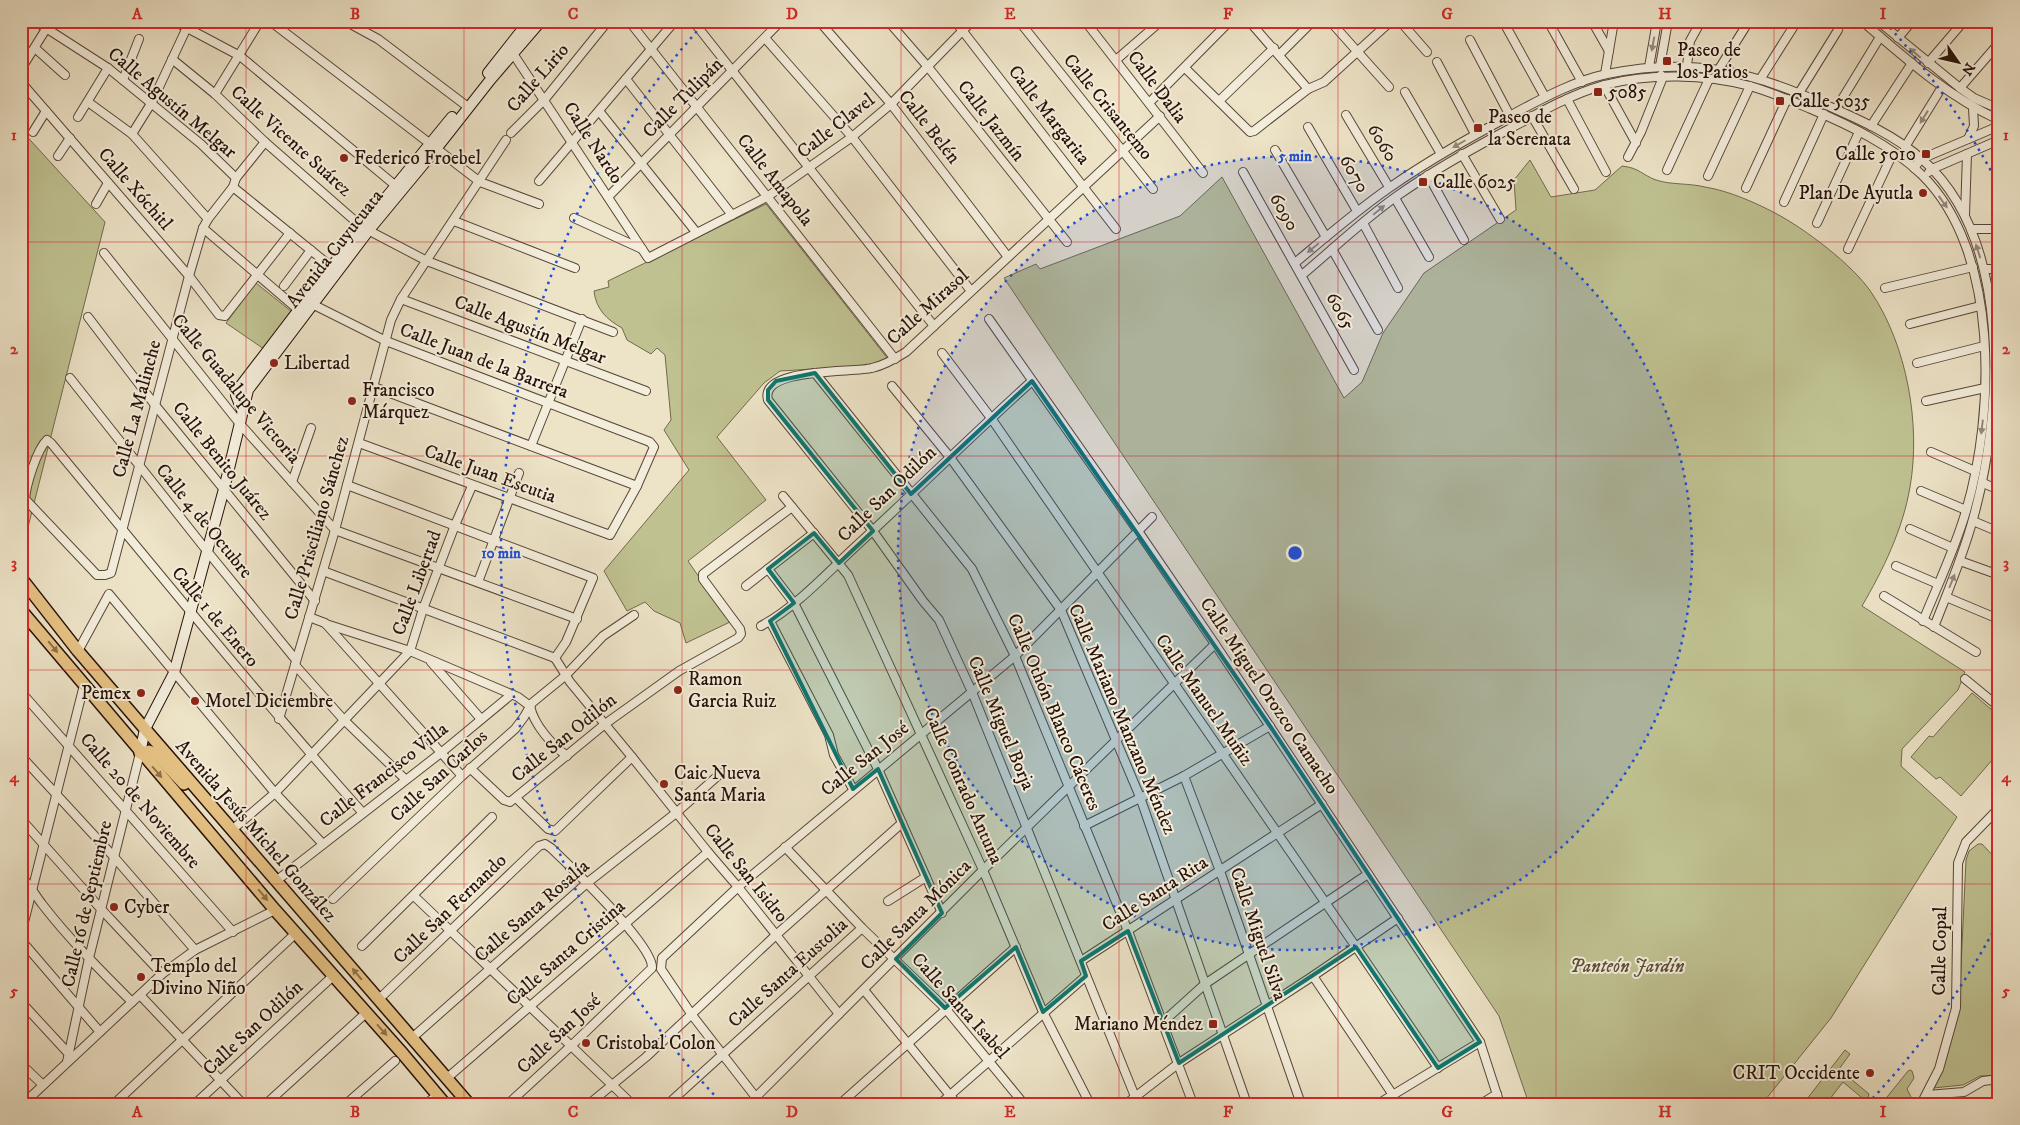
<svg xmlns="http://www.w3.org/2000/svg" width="2020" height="1125" viewBox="0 0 2020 1125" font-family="'IM FELL DW Pica',serif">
<rect width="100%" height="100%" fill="#ede3c7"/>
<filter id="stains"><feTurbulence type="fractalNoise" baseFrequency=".004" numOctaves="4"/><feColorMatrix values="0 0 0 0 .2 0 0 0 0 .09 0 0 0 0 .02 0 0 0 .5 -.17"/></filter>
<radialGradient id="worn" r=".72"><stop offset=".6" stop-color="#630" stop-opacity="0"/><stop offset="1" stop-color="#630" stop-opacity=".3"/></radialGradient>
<g fill="#bfc191" stroke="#73694d">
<polygon points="21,130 105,222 21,555"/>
<path d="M1530 160 1551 197 1595 190 1622 166C1640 168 1642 175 1656 180 1671 185 1689 183 1705 187 1729 191 1754 202 1775 213 1804 228 1853 265 1871 292 1907 345 1921 425 1910 487 1903 529 1883 570 1862 606L1965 672 1958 690 1902 749 1901 766 1957 817 1831 1018 1762 1104H1529L1499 1016 1004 278 1036 264 1040 269 1180 216 1222 177 1344 398 1362 382 1383 333 1424 273 1516 210 1514 180Z"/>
<path d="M766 204 888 359 864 366 780 371 764 383 717 437 766 500 688 561 730 622 686 643 680 623 654 611 645 602 627 611 604 571 689 470 664 430 671 420 665 355 657 348 651 354 627 340 622 328C606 319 596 309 594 291L609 287 608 281Z"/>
<polygon points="256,283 292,312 264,349 226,323"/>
<polygon points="1972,693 1999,716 1999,752 1961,796 1940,777 1936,779 1911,757 1929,736 1933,737"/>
<polygon points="1978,844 1982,844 1999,862 1999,1076 1980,1076 1963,1085 1933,1088 1947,1054 1959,1009 1966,860 1969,851"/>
<polygon points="1845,1050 1850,1054 1839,1069 1869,1094 1867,1102 1843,1082 1826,1104 1803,1104"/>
<polygon points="1910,1070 1912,1071 1914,1078 1907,1089 1912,1099 1909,1104 1886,1104 1887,1097 1908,1071"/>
</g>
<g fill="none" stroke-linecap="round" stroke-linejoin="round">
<defs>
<g id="street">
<polyline points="35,21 108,68 201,144 236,178"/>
<polyline points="174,21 240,56 396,186"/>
<polyline points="270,21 480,182 539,204"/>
<polyline points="345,21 378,39 468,107"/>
<polyline points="629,21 895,359"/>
<polyline points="693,21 934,326"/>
<polyline points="819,21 891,104 1008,257"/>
<polyline points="888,21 928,67 1067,242"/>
<polyline points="955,21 1116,229"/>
<polyline points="1019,21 1153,189"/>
<polyline points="1085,21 1203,173"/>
<polyline points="1249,21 1308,89"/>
<polyline points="1330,21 1389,87"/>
<polyline points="1400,21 1427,52"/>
<polyline points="1503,21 1545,97"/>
<polyline points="1548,21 1582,82"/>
<polyline points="1592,21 1609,51"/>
<path d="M1862 21C1905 58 1947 96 1999 120"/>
<polyline points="1878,21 1960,88 1974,98 1999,109"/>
<polyline points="439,24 441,21"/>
<polyline points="765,38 852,137 971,291"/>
<polyline points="1898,38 1912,21"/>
<polyline points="1470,40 1510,116"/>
<polyline points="35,48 65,75"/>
<polyline points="510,49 648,258 767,197 852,137 891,104 972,21"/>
<polyline points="1280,54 1313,21"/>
<polyline points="172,59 215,94 265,142 362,227 427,261 613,332"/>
<polyline points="1116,60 1161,21"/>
<polyline points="1437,62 1475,134"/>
<polyline points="1928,63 1964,21"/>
<polyline points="1660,66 1668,21"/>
<polyline points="1687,66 1690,41 1701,21"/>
<polyline points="1649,67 1657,21"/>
<polyline points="1185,68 1250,132 1254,131 1308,89 1324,82 1391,21"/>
<polyline points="21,69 51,21"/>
<polyline points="1719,69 1749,21"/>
<polyline points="1605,74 1614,21"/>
<polyline points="1761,78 1797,21"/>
<polyline points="626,79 732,215"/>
<polyline points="123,80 139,39"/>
<polyline points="21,82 189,276 219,315 225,316 290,233"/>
<polyline points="1604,85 1636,143"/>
<polyline points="1960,88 1999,43"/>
<polyline points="1405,92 1441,154"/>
<polyline points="1799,93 1838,30"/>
<polyline points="215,94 260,21"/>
<polyline points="1567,99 1606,172"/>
<polyline points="1219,101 1274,48"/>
<polyline points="88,102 132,134 208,219"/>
<polyline points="1149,103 1230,21"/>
<polyline points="1836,109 1880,37"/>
<polyline points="599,111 696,232"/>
<polyline points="1346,115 1389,187"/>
<polyline points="1532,116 1574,189"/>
<polyline points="78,117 108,68"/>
<polyline points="1871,126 1912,63"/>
<polyline points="1308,127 1357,211"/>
<polyline points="33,132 46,111"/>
<polyline points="511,133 545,99 608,21"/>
<polyline points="132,134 152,102 190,21"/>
<polyline points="1968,139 1974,126 1973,108"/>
<path d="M265 142 236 178 233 187 208 219 203 228 189 276 111 573 105 575H97L25 499C26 485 37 449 47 440L51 443C154 567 255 692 362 812"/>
<polyline points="1905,147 1942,87"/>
<polyline points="1275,150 1326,237"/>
<polyline points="1462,154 1500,219"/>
<polyline points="58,156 70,138"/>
<polyline points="1628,157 1641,132 1663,77 1661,75"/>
<polyline points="1914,168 1921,159 1999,126"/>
<polyline points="1667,170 1709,79"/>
<polyline points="1243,172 1354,370"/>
<polyline points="1929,172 1932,169 1999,140"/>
<polyline points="1428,175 1464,240"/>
<polyline points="1708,176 1750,86"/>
<polyline points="539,181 675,21"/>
<polyline points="233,187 334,269"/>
<polyline points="1746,188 1787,99"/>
<polyline points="608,197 781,21"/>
<polyline points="1395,198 1429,257"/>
<polyline points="1784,202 1824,114"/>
<polyline points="96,204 108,183"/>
<polyline points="1965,215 1967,154"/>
<polyline points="574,218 642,249"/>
<polyline points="454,221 575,268"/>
<polyline points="1363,223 1398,288"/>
<polyline points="1817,223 1859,132"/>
<polyline points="203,228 302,313"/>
<polyline points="1971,229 1999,229"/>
<polyline points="1332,249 1378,330"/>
<polyline points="1848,249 1893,153"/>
<polyline points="104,253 240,424 335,530 577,619"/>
<path d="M1295 263C1326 237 1356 211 1389 188 1429 160 1471 137 1513 114 1543 98 1574 81 1607 74 1689 57 1749 70 1824 104 1858 119 1895 135 1923 160 2013 241 2003 412 1973 519 1963 556 1948 591 1934 627"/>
<polyline points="1984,269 1999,269"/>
<path d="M1302 275C1333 249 1363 220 1397 196 1434 170 1473 148 1513 127 1542 111 1572 94 1604 85 1650 73 1705 74 1750 86 1771 92 1791 101 1811 109 1849 125 1891 145 1922 175 2000 252 1995 413 1966 511 1955 549 1938 584 1923 621"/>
<polyline points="284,286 311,250"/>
<polyline points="1885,288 1973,267"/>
<polyline points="401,299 646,391"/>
<polyline points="308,302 386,341 650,442 654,447 637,486 610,535 359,443"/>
<polyline points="88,317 155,405 315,601"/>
<polyline points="989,319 1138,531 1215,644 1480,1042 1500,1104"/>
<polyline points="1910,324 1980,306"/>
<polyline points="942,353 991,418 1356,947 1438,1068"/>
<polyline points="1917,363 1984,346"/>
<polyline points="815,373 972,569 1015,656 1128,931 1193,1104"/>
<polyline points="70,378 207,551 296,660"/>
<polyline points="892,386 949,456 1061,610 1140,797 1247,1104"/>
<polyline points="374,387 637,486"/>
<polyline points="1926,401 1985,388"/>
<polyline points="531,446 582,319"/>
<polyline points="1931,452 1975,471"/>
<polyline points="292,482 311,428"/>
<polyline points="1983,483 1999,490"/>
<polyline points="347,485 593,578 566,642 555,658"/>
<polyline points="1921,491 1966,510"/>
<polyline points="783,496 848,575 983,870 1043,1012 1090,1104"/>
<polyline points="1973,521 1999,532"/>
<polyline points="1910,529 1953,548"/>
<polyline points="1960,561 1999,575"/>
<polyline points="1896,566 1938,584"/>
<polyline points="768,569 794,603 878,769 942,913"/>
<polyline points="323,571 555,658"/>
<polyline points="478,582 519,473"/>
<polyline points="746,586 814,533"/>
<polyline points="1884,596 1976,652"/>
<polyline points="1946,597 1996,618"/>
<polyline points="309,617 325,623 462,776"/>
<polyline points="770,621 829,735 834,755 853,789"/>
<polyline points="326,624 410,651 518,697 530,706"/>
<path d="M761 626C796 607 825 575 854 548 914 493 971 436 1032 381"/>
<polyline points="78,651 109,594 275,793 322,843"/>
<polyline points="555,658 570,682 632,757 708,852 738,887 839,1014"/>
<polyline points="431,662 481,719"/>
<polyline points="295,665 343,719 405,779"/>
<polyline points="1965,679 1999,707"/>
<polyline points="21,692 233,932"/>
<path d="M530 706C534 725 552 745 567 756"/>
<polyline points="279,719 335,530 391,320 401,299 506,140"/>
<polyline points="21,756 114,857 195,950"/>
<polyline points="470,768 504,800 510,802 605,724 679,671 738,638 741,634 740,629 703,579 703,574 792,507"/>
<polyline points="1184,776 1220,871 1301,1104"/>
<polyline points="516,798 548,829 555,831 632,757"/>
<polyline points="21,819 101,909 162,974"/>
<polyline points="1084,826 1184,776 1270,726"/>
<polyline points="232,830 275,793 410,651 423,609 455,525 472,486"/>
<polyline points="785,847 862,928 945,1008 1024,1104"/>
<path d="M21 876C30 885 35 895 42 904 69 939 101 971 132 1002"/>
<polyline points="276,881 442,752 512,694"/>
<polyline points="414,896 632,1104"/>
<polyline points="333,899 462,776 515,729 524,717 532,703 565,676 603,636 634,615"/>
<polyline points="888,901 926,877"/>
<polyline points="21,934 84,685"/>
<polyline points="21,940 100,1032"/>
<polyline points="362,946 492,817"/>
<polyline points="1081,961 1322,804"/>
<polyline points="1313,976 1393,1095"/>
<polyline points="864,990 957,1104"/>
<polyline points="140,995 243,1104"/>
<path d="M378 1000 539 846 545 844 551 848C570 866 654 946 652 968L571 1046 508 1104"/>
<polyline points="21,1002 69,1054"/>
<polyline points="1163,1022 1205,984 1368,874"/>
<polyline points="412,1038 587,883 676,813 721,773"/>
<polyline points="67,1062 89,958 140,753"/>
<polyline points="21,1064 43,1085"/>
<polyline points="446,1079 708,852"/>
<polyline points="1927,1095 1964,1092 1983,1081 1999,1079"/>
<polyline points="23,1104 162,974 195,950 275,910"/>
<polyline points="114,1104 296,933"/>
<polyline points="195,1104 333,976"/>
<polyline points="266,1104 366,1013"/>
<polyline points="346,1104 395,1061"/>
<polyline points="426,1104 437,1095"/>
<polyline points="589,1104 646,1057 776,935 902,823"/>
<polyline points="668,1104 862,928"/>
<polyline points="749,1104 983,870 1215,644"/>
<polyline points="761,1104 692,1015 661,969 662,958 738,887 1015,656 1152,517"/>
<polyline points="840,1104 1016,947"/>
<polyline points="940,1104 1086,976"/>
<polyline points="1126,1104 1179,1063 1313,976 1398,918"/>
<path d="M1138 1104 972 692 939 620 923 601 873 531 768 400C759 367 853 373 872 368 885 365 895 359 906 352L1160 116"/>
<polyline points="1378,1104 1480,1042"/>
<polyline points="1481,1104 1497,1094"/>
<polyline points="1921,1104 1939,1069 1956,1008 1958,863 1966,842 1999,808"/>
</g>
<g id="secondary">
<polyline points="488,73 529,21"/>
<polyline points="242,410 236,395 239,388 362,227 452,117"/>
<polyline points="140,753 145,729 174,673 224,489 248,390 369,230 436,149 491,79 541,21"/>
</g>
<g id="primary">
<polyline points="21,578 78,651 145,729 469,1104"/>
<polyline points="21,610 275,910 403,1054 445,1104"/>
<polyline points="140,753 149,751 156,754 184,784"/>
</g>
</defs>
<use href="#street" stroke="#584638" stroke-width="10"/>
<use href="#secondary" stroke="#271109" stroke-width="12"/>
<use href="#primary" stroke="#271109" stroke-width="14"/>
<use href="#street" stroke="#f3eddb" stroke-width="8"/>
<use href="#secondary" stroke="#f3eddb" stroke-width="10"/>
<use href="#primary" stroke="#e6c284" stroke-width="11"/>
</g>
<defs><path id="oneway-solid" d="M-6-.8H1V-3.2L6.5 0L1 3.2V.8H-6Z" transform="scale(1.25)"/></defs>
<g fill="#978a7c">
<use href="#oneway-solid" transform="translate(1653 44) rotate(100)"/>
<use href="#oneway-solid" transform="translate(1915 53) rotate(-140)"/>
<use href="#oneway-solid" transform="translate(1924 117) rotate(122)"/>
<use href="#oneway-solid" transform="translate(1459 144) rotate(150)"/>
<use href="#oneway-solid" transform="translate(1943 202) rotate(54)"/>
<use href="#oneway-solid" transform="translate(1379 210) rotate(-39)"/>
<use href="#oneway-solid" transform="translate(1313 248) rotate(141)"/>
<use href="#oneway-solid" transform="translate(1978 251) rotate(-108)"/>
<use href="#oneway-solid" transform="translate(1982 427) rotate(97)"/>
<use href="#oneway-solid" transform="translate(1952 581) rotate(-68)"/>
</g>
<g fill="#90724d">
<use href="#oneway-solid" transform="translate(53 647) rotate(50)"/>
<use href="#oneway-solid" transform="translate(157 772) rotate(49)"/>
<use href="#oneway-solid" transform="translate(263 895) rotate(50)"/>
<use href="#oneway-solid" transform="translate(357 974) rotate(-130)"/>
<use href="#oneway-solid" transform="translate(382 1030) rotate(48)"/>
</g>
<path fill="#0f766e" fill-opacity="0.2" stroke="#0f766e" stroke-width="4" stroke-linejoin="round" d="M815 373 911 494 1032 381 1270 726 1480 1042 1438 1068 1356 947 1179 1063 1128 931 1081 961 1086 976 1043 1012 1016 947 945 1008 896 959 942 913 878 769 853 789 770 621 794 603 768 569 814 533 839 563 873 531 768 400V390L776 381Z"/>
<path fill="none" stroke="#d62828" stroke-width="1" stroke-opacity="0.55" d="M246 21V1104M464 21V1104M682 21V1104M901 21V1104M1119 21V1104M1338 21V1104M1556 21V1104M1774 21V1104M21 242H1999M21 456H1999M21 670H1999M21 884H1999"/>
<circle cx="1295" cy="553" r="397" fill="#1d4ed8" fill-opacity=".12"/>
<g fill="none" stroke="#1d4ed8" stroke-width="2.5" stroke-dasharray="2.5 5">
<circle cx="1295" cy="553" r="397"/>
<path d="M1996 926A794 794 0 0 1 1871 1100M719 1100A794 794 0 0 1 705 22M1885 22A794 794 0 0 1 1996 180"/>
</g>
<g fill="#8f2418" stroke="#f3eddb" stroke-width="2">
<rect x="1662" y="56" width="10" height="10" rx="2.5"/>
<rect x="1593" y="87" width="10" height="10" rx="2.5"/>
<rect x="1775" y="96" width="10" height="10" rx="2.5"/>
<rect x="1473" y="123" width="10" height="10" rx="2.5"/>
<rect x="1921" y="149" width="10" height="10" rx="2.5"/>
<circle cx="344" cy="158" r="5"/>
<rect x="1418" y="177" width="10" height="10" rx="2.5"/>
<circle cx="1923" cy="193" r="5"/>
<circle cx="274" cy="363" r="5"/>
<circle cx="352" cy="401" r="5"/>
<circle cx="678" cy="690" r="5"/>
<circle cx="141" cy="693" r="5"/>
<circle cx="195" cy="701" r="5"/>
<circle cx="664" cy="784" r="5"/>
<circle cx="114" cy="907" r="5"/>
<circle cx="141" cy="977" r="5"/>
<rect x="1208" y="1019" width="10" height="10" rx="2.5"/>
<circle cx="586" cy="1043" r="5"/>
<circle cx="1870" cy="1073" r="5"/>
</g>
<g text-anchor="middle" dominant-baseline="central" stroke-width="4" stroke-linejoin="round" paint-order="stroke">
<g font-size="19" fill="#271109" stroke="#f3eddb" text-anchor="start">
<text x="1677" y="50">Paseo de<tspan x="1677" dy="22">los Patios</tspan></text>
<text x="1608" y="92">5085</text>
<text x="1790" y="101">Calle 5035</text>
<text x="1488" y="117">Paseo de<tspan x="1488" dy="22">la Serenata</tspan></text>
<text x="1916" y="154" text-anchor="end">Calle 5010</text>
<text x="354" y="158">Federico Froebel</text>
<text x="1433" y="182">Calle 6025</text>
<text x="1913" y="193" text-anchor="end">Plan De Ayutla</text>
<text x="284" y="363">Libertad</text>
<text x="362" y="390">Francisco<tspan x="362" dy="22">Márquez</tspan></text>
<text x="688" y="679">Ramon<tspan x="688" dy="22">Garcia Ruiz</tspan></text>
<text x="131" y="693" text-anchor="end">Pemex</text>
<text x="205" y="701">Motel Diciembre</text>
<text x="674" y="773">Caic Nueva<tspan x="674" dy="22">Santa Maria</tspan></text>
<text x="124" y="907">Cyber</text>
<text x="151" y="966">Templo del<tspan x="151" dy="22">Divino Niño</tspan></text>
<text x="1203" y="1024" text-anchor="end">Mariano Méndez</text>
<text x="596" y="1043">Cristobal Colon</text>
<text x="1860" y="1073" text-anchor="end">CRIT Occidente</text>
</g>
<g font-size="19" fill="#271109" stroke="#f3eddb">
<text transform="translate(538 78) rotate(-49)">Calle Lirio</text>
<text transform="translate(1157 87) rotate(53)">Calle Dalia</text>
<text transform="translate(683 98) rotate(-45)">Calle Tulipán</text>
<text transform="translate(172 103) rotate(40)">Calle Agustín Melgar</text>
<text transform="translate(1108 107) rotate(51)">Calle Crisantemo</text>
<text transform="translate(1049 115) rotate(52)">Calle Margarita</text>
<text transform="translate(991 121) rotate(52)">Calle Jazmín</text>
<text transform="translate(836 126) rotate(-38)">Calle Clavel</text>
<text transform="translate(929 127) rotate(52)">Calle Belén</text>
<text transform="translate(291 141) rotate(42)">Calle Vicente Suárez</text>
<text transform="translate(593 143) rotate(57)">Calle Nardo</text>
<text transform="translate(1382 143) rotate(59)">6060</text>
<text transform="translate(1354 174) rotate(60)">6070</text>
<text transform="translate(775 180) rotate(52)">Calle Amapola</text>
<text transform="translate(135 189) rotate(49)">Calle Xóchitl</text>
<text transform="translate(1284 212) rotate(60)">6090</text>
<text transform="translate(335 249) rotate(-52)">Avenida Cuyucuata</text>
<text transform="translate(928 307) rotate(-42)">Calle Mirasol</text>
<text transform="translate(1340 311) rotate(61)">6065</text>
<text transform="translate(530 330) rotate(21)">Calle Agustín Melgar</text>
<text transform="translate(484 361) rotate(21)">Calle Juan de la Barrera</text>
<text transform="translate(236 389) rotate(50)">Calle Guadalupe Victoria</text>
<text transform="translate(137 409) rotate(-75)">Calle La Malinche</text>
<text transform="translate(222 461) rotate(51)">Calle Benito Juárez</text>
<text transform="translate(490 474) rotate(20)">Calle Juan Escutia</text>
<text transform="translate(887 494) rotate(-44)">Calle San Odilón</text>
<text transform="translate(204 521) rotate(51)">Calle 4 de Octubre</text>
<text transform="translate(317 528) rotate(-74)">Calle Prisciliano Sánchez</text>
<text transform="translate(417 583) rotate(-70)">Calle Libertad</text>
<text transform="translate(215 617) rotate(50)">Calle 1 de Enero</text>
<text transform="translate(1269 696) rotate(56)">Calle Miguel Orozco Camacho</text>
<text transform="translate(1204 700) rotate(55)">Calle Manuel Muñiz</text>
<text transform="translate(1054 712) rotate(67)">Calle Othón Blanco Cáceres</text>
<text transform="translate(1122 719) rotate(67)">Calle Mariano Manzano Méndez</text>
<text transform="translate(1001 723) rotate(67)">Calle Miguel Borja</text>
<text transform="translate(564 738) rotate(-39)">Calle San Odilón</text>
<text transform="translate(865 759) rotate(-39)">Calle San José</text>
<text transform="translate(384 775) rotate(-38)">Calle Francisco Villa</text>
<text transform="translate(439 776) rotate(-43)">Calle San Carlos</text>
<text transform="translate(963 786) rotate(66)">Calle Conrado Antuna</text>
<text transform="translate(140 801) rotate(49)">Calle 20 de Noviembre</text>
<text transform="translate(256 831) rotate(49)">Avenida Jesús Michel González</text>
<text transform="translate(746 873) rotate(51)">Calle San Isidro</text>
<text transform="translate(1155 894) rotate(-33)">Calle Santa Rita</text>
<text transform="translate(87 904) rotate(-77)">Calle 16 de Septiembre</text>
<text transform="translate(450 909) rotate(-44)">Calle San Fernando</text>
<text transform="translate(532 911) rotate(-41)">Calle Santa Rosalía</text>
<text transform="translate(916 915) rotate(-45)">Calle Santa Mónica</text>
<text transform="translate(1258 934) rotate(71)">Calle Miguel Silva</text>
<text transform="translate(1940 951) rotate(-89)">Calle Copal</text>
<text transform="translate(566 953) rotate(-41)">Calle Santa Cristina</text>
<text transform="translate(788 973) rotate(-42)">Calle Santa Eustolia</text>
<text transform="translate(960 1006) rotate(48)">Calle Santa Isabel</text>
<text transform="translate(253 1028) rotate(-43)">Calle San Odilón</text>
<text transform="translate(559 1034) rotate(-43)">Calle San José</text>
</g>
<g font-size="19" font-style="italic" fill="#5c4f39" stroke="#f3eddb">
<text x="1627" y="966">Panteón Jardín</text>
</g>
</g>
<circle cx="1295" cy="553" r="8" fill="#1d4ed8" stroke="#f3eddb" stroke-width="2.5"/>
<g font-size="15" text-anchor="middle" font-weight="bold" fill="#1d4ed8" stroke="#f3eddb" stroke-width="4" stroke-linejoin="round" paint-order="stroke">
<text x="1295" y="161">5 min</text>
<text x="501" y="558">10 min</text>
</g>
<rect width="2020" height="1125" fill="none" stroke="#ede3c7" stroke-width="55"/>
<g transform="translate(1958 62) rotate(124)" stroke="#f3eddb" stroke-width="4" paint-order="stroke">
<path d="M0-4L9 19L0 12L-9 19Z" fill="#271109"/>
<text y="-8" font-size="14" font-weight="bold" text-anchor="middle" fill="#271109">N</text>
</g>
<rect x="28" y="28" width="1964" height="1070" fill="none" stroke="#d62828" stroke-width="2"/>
<g font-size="16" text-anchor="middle" font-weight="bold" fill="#d62828">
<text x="137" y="19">A</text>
<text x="355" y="19">B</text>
<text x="573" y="19">C</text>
<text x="792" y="19">D</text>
<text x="1010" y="19">E</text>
<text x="1228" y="19">F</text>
<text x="1447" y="19">G</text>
<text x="1665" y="19">H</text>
<text x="1883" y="19">I</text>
<text x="14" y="140">1</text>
<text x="2006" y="140">1</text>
<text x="14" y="354">2</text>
<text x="2006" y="354">2</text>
<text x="14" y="568">3</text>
<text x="2006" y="568">3</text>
<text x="14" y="782">4</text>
<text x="2006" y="782">4</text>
<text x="14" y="996">5</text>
<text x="2006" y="996">5</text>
<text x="137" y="1117">A</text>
<text x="355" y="1117">B</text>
<text x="573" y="1117">C</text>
<text x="792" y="1117">D</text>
<text x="1010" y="1117">E</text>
<text x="1228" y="1117">F</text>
<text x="1447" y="1117">G</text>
<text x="1665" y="1117">H</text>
<text x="1883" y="1117">I</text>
</g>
<rect width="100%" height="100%" filter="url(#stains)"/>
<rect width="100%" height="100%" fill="url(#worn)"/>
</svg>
